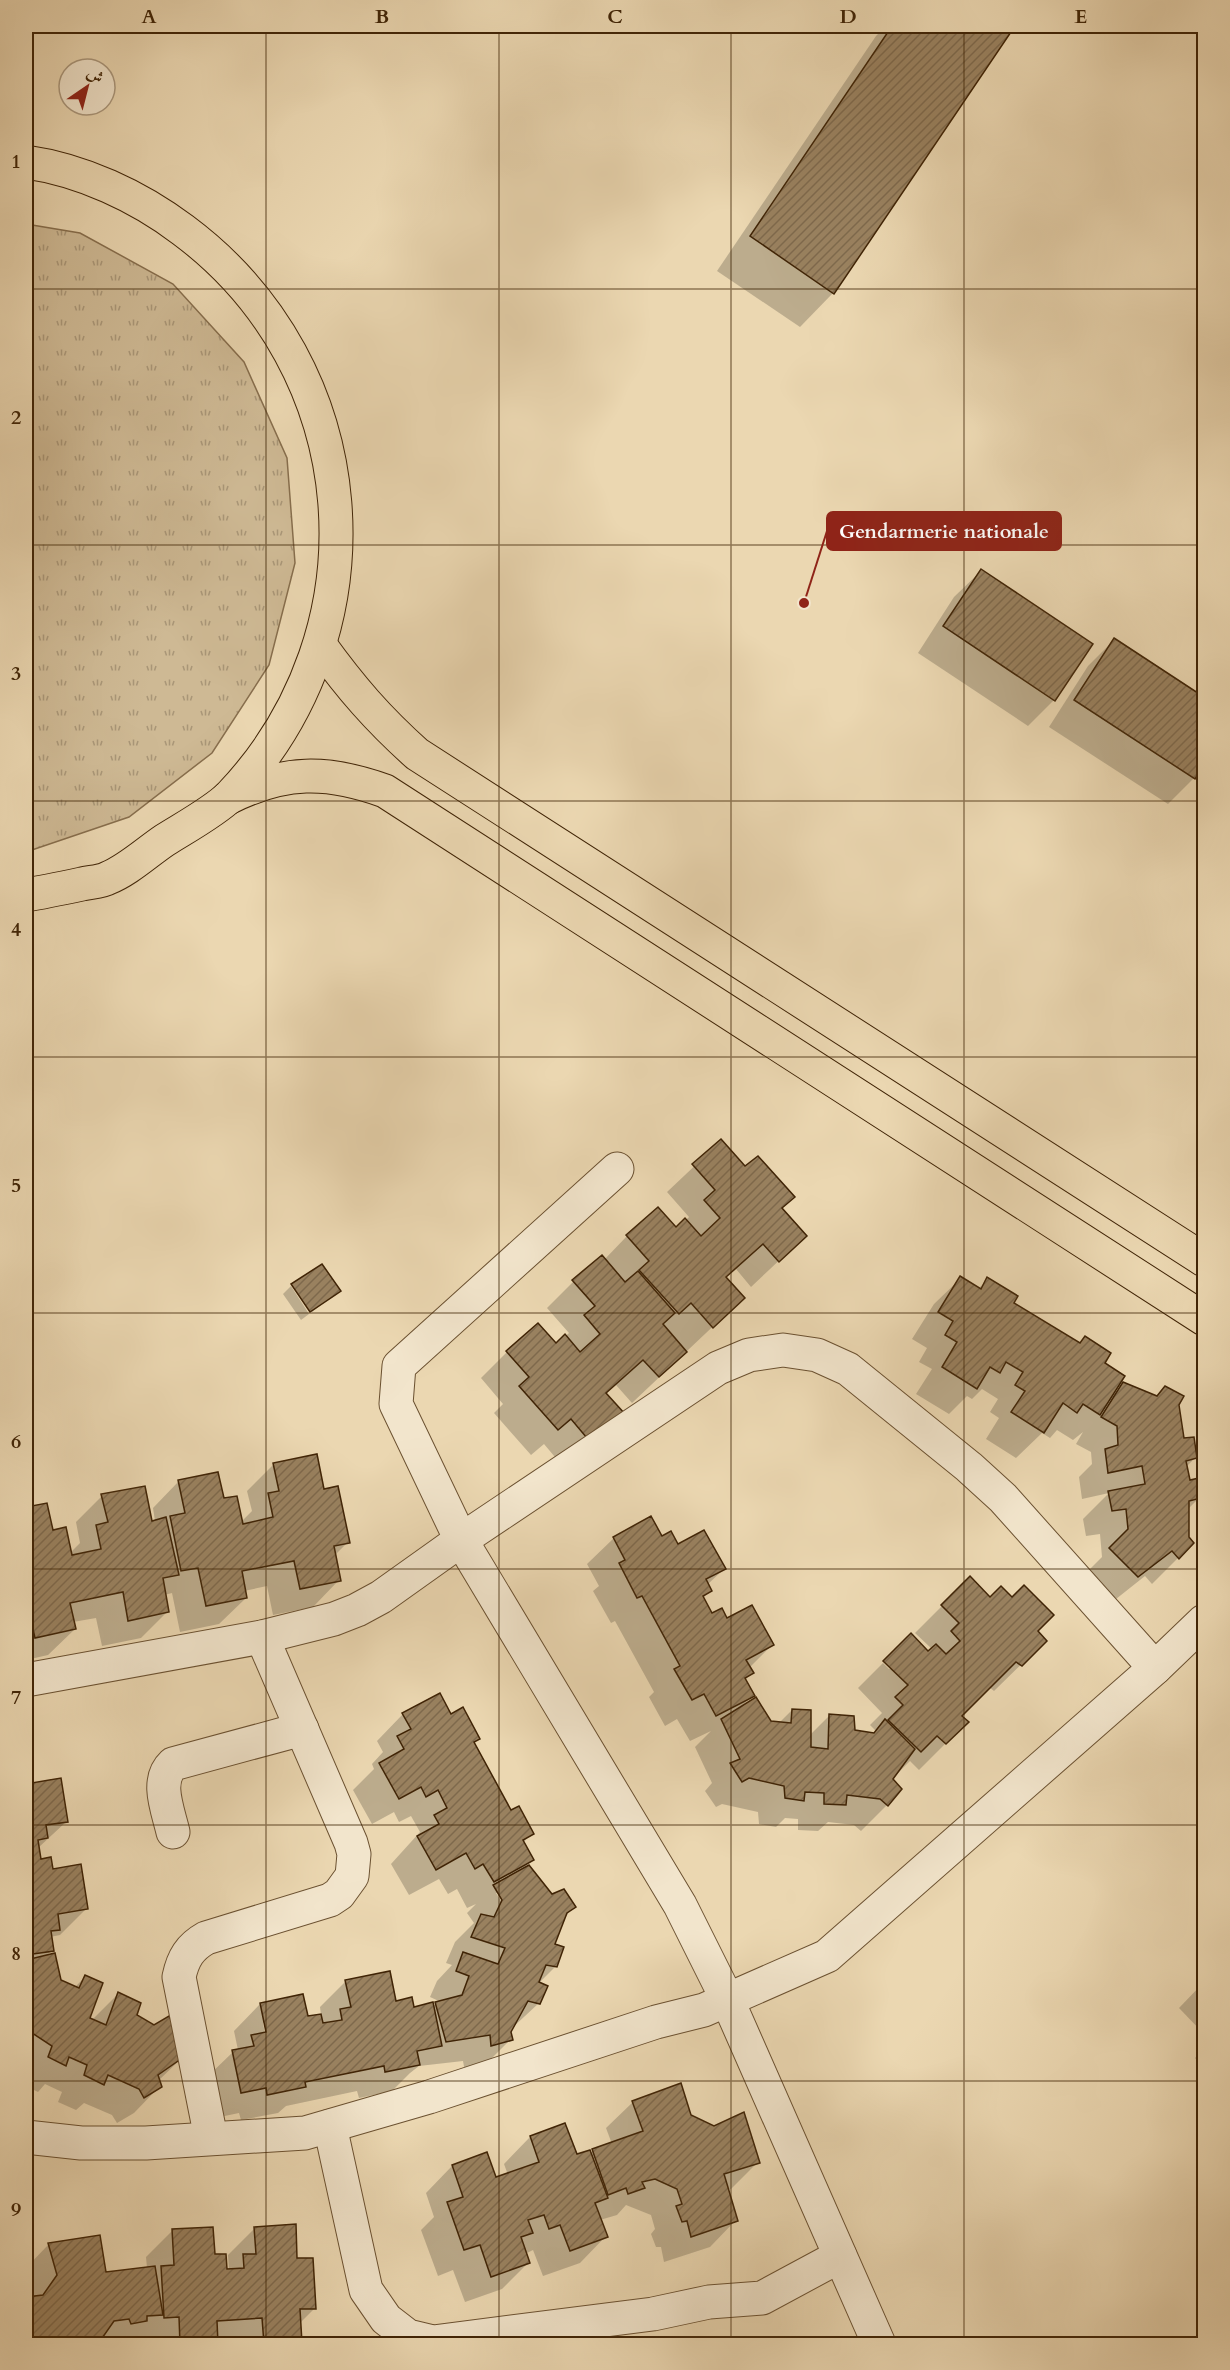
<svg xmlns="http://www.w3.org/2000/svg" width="1230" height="2370" viewBox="0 0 1230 2370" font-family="Cardo,Amiri,serif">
<defs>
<pattern id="grass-tufts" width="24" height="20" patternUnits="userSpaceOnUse" patternTransform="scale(1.5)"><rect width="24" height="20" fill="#ceb994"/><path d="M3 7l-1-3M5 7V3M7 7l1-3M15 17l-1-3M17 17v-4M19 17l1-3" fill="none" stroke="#a99677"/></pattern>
<pattern id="building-hatch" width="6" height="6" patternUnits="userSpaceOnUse" patternTransform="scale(1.5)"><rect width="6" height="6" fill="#99815f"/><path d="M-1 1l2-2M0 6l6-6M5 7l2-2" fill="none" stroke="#7e694c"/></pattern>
</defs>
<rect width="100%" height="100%" fill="#ebd7b1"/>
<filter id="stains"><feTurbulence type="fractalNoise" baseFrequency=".00333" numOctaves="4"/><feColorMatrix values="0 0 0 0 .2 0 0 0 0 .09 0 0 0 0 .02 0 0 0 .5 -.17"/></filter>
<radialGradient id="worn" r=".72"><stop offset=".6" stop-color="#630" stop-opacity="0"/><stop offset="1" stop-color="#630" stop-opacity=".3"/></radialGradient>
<polygon fill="url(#grass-tufts)" stroke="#876e4d" stroke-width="1.5" points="26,224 80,233 173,284 244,362 287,458 295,563 269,665 212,753 129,817 29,851 26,851"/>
<g fill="#0003" fill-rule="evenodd">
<polygon points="886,26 999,26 1009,32 833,293 800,327 717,271 876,36"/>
<polygon points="981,571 1054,700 1028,726 918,653 954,597"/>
<polygon points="1114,640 1204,699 1204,762 1194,778 1168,804 1049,727 1088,666"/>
<polygon points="721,1141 805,1236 751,1287 736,1269 726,1278 743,1298 632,1403 616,1385 606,1394 623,1414 565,1469 544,1444 531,1455 494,1413 503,1404 481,1378 507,1352 557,1344 569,1333 547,1308 573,1282 602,1257 604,1260 627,1236 676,1229 685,1221 689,1217 667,1192"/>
<polygon points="961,1278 978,1289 988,1279 1012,1303 1103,1363 1112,1395 1124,1384 1178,1405 1183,1440 1195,1458 1186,1467 1188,1482 1199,1498 1188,1509 1178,1558 1152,1584 1145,1576 1111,1603 1084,1575 1102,1557 1100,1534 1086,1536 1083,1519 1109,1493 1082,1499 1079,1477 1092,1464 1091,1452 1076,1444 1083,1432 1073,1440 1057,1430 1050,1438 1042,1433 1016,1458 986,1439 999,1418 990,1412 998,1399 982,1389 972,1399 967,1396 949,1414 916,1394 932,1369 919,1362 927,1348 912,1339 934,1304"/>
<polygon points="293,1285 339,1291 312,1312"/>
<polygon points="291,1286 309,1314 301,1320 283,1294"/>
<polygon points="274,1464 323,1490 348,1542 334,1556 339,1580 313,1607 273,1615 267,1586 244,1591 246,1598 219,1624 180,1632 172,1593 164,1595 168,1611 141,1638 102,1646 96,1618 73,1622 75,1629 48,1655 26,1660 26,1509 46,1505 51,1532 70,1553 80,1543 76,1522 102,1496 151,1522 155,1521 153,1508 179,1481 223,1500 241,1522 252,1511 247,1491"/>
<polygon points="614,1538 661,1538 724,1569 707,1585 710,1591 703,1598 711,1615 727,1620 772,1645 749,1668 752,1673 745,1680 753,1695 742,1706 770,1722 779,1723 792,1710 810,1735 830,1715 853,1731 872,1734 876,1731 870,1725 882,1713 858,1688 883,1663 889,1669 928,1653 932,1649 915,1633 970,1578 990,1599 1036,1632 1045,1641 994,1691 989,1687 960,1716 967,1722 919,1770 910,1761 892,1779 887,1805 861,1831 854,1825 828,1822 818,1831 798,1830 798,1819 785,1818 776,1827 759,1824 758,1812 722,1804 716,1807 705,1791 712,1783 695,1747 711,1731 690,1741 677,1719 665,1726 649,1697 654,1692 615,1621 611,1623 593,1591 599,1586 587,1564"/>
<path d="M403 1714 451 1716 478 1739 473 1744 511 1812 532 1833 523 1843 532 1860 523 1869 551 1896 574 1907 564 1918 553 1945 555 1967 538 1984 539 2003 511 2029V2039L484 2066 465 2072 463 2061 419 2066 410 2073 392 2091 359 2098 357 2091 286 2106 278 2113 241 2120 239 2113 215 2118 206 2078 233 2052 238 2050 234 2031 260 2004 307 2018 321 2015 320 2007 346 1981 412 2009 432 2006 441 2002 430 1997 437 1981 452 1965 446 1963 455 1942 474 1923 467 1913 476 1904 467 1908 457 1889 448 1894 439 1879 409 1895 391 1864 420 1832 411 1816 399 1822 394 1812 372 1824 353 1790 374 1769 372 1764 383 1752 377 1741ZM496 1893H499L505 1907ZM263 2023H266V2039Z"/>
<polygon points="26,1770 28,1770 31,1784 67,1821 38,1848 40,1861 87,1908 60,1935 50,1937 52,1950 46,1956 60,1981 74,1988 85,1977 88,2019 92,2020 118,1994 135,2016 186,2054 158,2081 160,2086 134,2113 117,2123 112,2115 84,2103 76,2110 58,2102 62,2092 45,2084 38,2092 26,2086"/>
<polygon points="1204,1982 1204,2034 1179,2008"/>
<polygon points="1204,2049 1204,2068 1195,2058"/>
<polygon points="633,2102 690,2116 758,2162 731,2189 727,2190 736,2220 710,2247 664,2262 661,2247 656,2247 651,2234 655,2229 651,2215 626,2205 617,2215 600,2220 606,2236 580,2263 543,2276 533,2250 525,2254 528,2263 502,2289 465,2302 453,2270 438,2276 421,2230 434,2217 426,2193 452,2166 486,2154 495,2179 508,2175 504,2164 530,2137 564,2125 576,2156 590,2153 612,2144 606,2128"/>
<polygon points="255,2228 296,2260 315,2308 299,2324 300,2342 298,2344 153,2344 153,2343 138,2344 137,2338 135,2341 124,2341 121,2344 26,2344 26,2299 30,2298 26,2280 26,2268 49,2244 105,2273 147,2268 146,2257 172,2231 213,2256 226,2270 229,2270 228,2255"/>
</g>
<g fill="url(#building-hatch)" stroke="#402406" stroke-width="1.5">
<polygon points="892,26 1002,26 1011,32 834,294 750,236"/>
<polygon points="981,569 1093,644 1055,701 943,626"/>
<polygon points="1114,638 1204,697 1204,765 1195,779 1074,700"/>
<polygon points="721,1139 745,1166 758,1156 795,1197 782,1208 807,1236 779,1262 763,1244 726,1277 745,1298 713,1328 691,1303 679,1314 639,1270 649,1261 626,1235 658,1207 676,1227 685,1218 701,1236 720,1218 704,1200 715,1190 692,1164"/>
<polygon points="602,1255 625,1282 638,1271 675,1313 663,1324 687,1352 659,1377 643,1360 606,1393 625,1414 592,1444 571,1419 558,1430 519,1386 529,1377 506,1351 538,1323 556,1343 565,1334 580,1352 600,1334 584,1315 595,1306 572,1280"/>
<polygon points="322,1264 341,1291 310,1312 291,1284"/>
<polygon points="960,1276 981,1289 987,1277 1018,1296 1014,1303 1080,1343 1085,1336 1111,1353 1105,1363 1125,1376 1100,1415 1083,1404 1077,1413 1063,1403 1044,1433 1011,1412 1025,1391 1015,1385 1023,1372 1006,1362 1000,1373 990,1367 977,1389 942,1367 957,1342 945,1335 953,1321 938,1312"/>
<polygon points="1123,1382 1157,1396 1165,1386 1184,1396 1179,1405 1184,1438 1194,1437 1197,1458 1186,1461 1190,1480 1199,1478 1201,1498 1189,1501 1189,1537 1194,1543 1179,1559 1172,1551 1138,1577 1109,1548 1128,1529 1126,1509 1112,1511 1108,1491 1145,1484 1142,1466 1108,1473 1105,1449 1118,1445 1117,1426 1101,1417"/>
<polygon points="317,1454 324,1489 338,1486 350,1543 334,1546 341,1581 300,1589 294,1561 242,1571 247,1598 206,1606 198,1568 181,1571 170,1516 185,1513 178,1480 218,1472 224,1498 237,1496 243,1524 273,1517 268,1493 279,1491 273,1463"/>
<polygon points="145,1486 152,1521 166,1517 179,1575 163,1578 169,1612 128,1621 123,1592 70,1603 76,1629 35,1638 26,1599 26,1507 47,1503 53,1530 66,1527 72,1555 101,1549 96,1525 108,1522 101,1494"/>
<polygon points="651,1516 662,1536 671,1531 678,1544 704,1530 726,1569 706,1579 712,1591 703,1596 712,1613 722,1608 727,1618 752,1605 774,1645 746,1660 754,1673 745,1678 755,1696 716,1716 704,1694 692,1700 674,1669 680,1666 642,1596 637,1598 619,1563 625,1560 613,1537"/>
<polygon points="970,1576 990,1597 1001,1586 1012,1597 1024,1585 1054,1615 1038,1631 1047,1641 1022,1666 1016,1662 962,1716 969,1722 946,1744 937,1736 921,1752 888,1720 903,1705 895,1697 908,1685 883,1661 911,1633 928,1651 936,1644 946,1654 960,1641 951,1631 959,1623 941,1605"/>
<polygon points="440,1693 451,1714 463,1707 480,1739 474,1742 511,1810 519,1806 534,1834 523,1840 534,1860 494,1882 483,1864 475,1869 466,1853 436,1870 417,1836 439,1824 434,1815 447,1808 438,1790 426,1797 421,1787 399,1799 379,1763 404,1749 397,1736 411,1729 402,1713"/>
<polygon points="756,1697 771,1721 791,1723 792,1709 811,1710 811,1747 828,1749 829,1714 854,1716 855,1730 874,1733 885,1719 915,1749 893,1779 902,1789 888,1806 880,1799 847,1795 846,1805 824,1804 824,1793 805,1792 804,1801 785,1798 784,1786 749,1778 742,1782 730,1763 740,1759 721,1719"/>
<polygon points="30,1768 32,1783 61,1778 68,1822 46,1825 48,1838 38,1840 41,1859 51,1857 53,1869 81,1864 88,1909 58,1914 60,1930 51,1931 54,1951 26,1955 26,1769"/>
<polygon points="529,1865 552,1894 564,1889 576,1907 567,1913 555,1944 564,1947 557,1967 546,1965 539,1982 548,1986 540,2004 528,2001 511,2032 513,2040 491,2046 490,2035 446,2042 435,2002 462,1995 469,1976 456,1971 463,1952 498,1964 505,1948 471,1937 481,1914 494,1917 502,1900 493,1885"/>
<polygon points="55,1953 61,1980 79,1988 85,1975 103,1983 90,2018 106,2025 118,1992 141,2003 137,2015 154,2025 169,2016 188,2054 158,2075 162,2087 144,2098 139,2089 108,2075 104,2085 84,2075 87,2065 69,2057 66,2066 48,2057 52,2046 26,2029 26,1960"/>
<polygon points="390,1971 396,2001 412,1997 414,2007 433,2002 442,2046 417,2051 420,2065 385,2072 384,2066 305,2082 306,2087 267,2095 266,2088 241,2093 232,2050 254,2046 251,2035 266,2032 260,2003 303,1994 308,2016 321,2014 323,2023 342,2020 340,2009 351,2007 345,1980"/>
<polygon points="681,2083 691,2115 714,2126 744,2112 760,2163 724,2174 738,2221 691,2237 687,2221 682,2222 676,2206 682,2204 677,2189 655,2179 642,2182 645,2188 628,2194 626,2188 608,2195 592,2149 643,2131 632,2101"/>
<polygon points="565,2123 577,2154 590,2150 608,2198 595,2203 608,2237 570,2251 560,2225 549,2229 544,2215 528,2220 533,2233 521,2237 530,2263 491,2277 480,2245 464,2250 447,2202 463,2197 452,2165 487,2152 496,2177 539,2162 530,2136"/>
<polygon points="296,2224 297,2258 313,2258 316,2309 300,2309 302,2343 264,2344 262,2318 217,2321 218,2344 180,2344 179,2317 164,2318 161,2266 174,2265 172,2229 213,2227 215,2254 226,2254 227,2269 244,2268 243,2254 256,2254 254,2227"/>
<polygon points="100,2235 106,2272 155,2266 163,2315 147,2316 147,2321 131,2324 129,2319 114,2321 100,2341 101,2344 26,2344 26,2297 43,2295 57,2275 48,2243"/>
</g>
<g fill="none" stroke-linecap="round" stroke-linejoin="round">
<defs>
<g id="minor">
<polyline points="617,1169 399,1366 396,1404 461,1540 680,1905 727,1999 879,2344"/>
<polyline points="26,1680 262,1637 334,1619 357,1610 381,1597 461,1540 718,1368 749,1355 783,1350 817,1355 848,1369 969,1467 1003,1498 1155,1668"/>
<path d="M173 1832C168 1810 155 1781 173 1764L302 1729"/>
<polyline points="330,2126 366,2290 386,2319 408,2336 433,2342 653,2314 709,2302 762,2298 840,2256"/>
<polyline points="26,2137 81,2143 146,2143 305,2133 429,2097 656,2022 704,2010 827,1956 1155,1668 1204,1621"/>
<path d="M211 2138 179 1977C183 1958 190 1947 206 1938L330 1900 339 1894 352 1876 354 1854 351 1843 262 1637"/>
</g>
<g id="major">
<path d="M26 162C82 170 138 196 183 230 367 367 388 630 230 796 215 811 184 828 165 840 147 852 128 870 108 878 101 882 90 882 82 884 63 888 44 892 26 895"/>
<path d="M320 645C351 688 378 719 417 754L1204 1260"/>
<path d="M228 798C284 770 327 770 385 791L1204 1319"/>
</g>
</defs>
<use href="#minor" stroke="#6b5131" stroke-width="35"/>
<use href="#major" stroke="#402406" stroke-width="35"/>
<use href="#minor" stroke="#f2e5cc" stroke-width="33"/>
<use href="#major" stroke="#ebd7b1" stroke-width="33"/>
</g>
<path fill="none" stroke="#402406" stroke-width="1.5" stroke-opacity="0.55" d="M266 26V2344M499 26V2344M731 26V2344M964 26V2344M26 289H1204M26 545H1204M26 801H1204M26 1057H1204M26 1313H1204M26 1569H1204M26 1825H1204M26 2081H1204"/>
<path fill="none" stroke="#8f2418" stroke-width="2" d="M804 603L827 531"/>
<circle fill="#8f2418" stroke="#f2e5cc" stroke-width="2" cx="804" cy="603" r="6"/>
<rect fill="#8f2418" stroke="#8f2418" stroke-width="2" x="827" y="512" width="234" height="38" rx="6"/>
<g font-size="20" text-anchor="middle" font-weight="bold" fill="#fff">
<text x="944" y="538">Gendarmerie nationale</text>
</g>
<rect width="1230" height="2370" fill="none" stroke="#ebd7b1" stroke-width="66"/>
<g transform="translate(87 87) rotate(35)"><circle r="28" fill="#f2e5cc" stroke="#ab987d" stroke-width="1.5"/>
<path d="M0-4.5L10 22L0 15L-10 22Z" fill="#8f2418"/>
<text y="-9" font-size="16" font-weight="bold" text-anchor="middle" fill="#402406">ش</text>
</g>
<rect x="33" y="33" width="1164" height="2304" fill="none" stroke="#402406" stroke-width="2"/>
<g font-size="20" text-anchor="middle" font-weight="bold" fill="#402406">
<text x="149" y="23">A</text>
<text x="382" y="23">B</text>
<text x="615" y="23">C</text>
<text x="848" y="23">D</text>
<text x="1081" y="23">E</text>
<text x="16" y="168">1</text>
<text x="16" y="424">2</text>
<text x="16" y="680">3</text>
<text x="16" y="936">4</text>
<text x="16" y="1192">5</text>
<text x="16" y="1448">6</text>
<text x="16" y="1704">7</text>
<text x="16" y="1960">8</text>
<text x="16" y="2216">9</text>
</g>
<rect width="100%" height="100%" filter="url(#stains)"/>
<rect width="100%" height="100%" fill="url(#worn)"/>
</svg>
